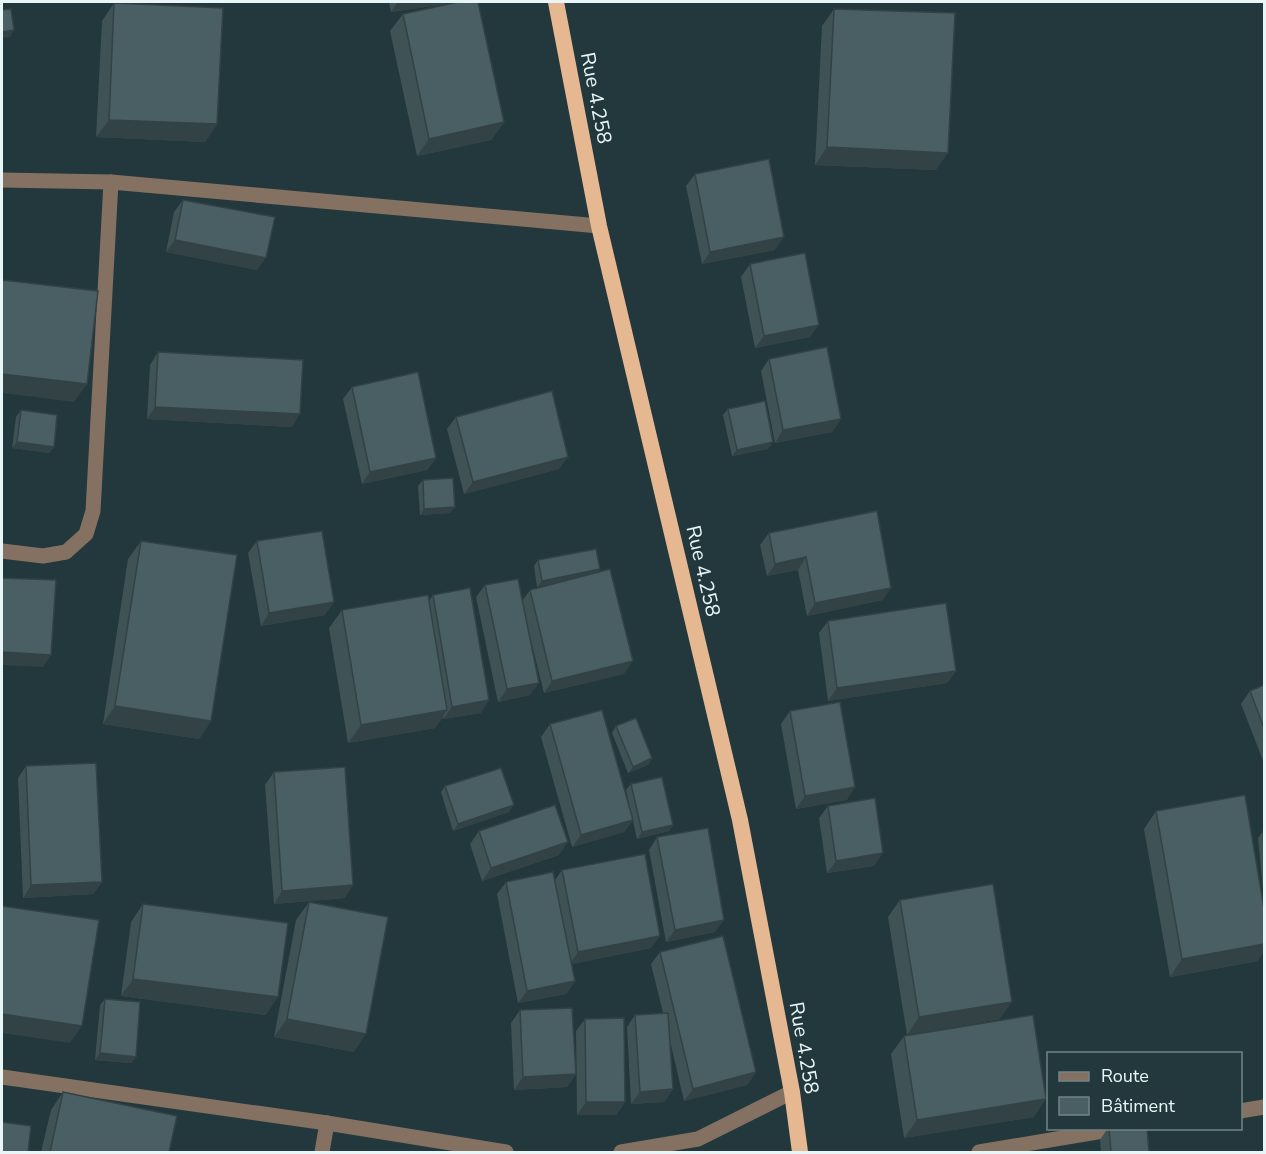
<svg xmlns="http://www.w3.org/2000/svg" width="1266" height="1154" viewBox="0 0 1266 1154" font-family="'Nunito Sans',sans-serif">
<rect width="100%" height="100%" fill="#23383c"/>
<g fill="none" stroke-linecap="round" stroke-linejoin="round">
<g stroke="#857161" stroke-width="15">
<polyline points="2,180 111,182 599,226"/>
<polyline points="2,551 43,556 66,552 86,534 93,511 111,182"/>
<polyline points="2,1077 327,1123 506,1152"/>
<polyline points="1240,1111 1264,1107"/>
<polyline points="322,1152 327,1123"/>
<polyline points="621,1152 698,1139 792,1092"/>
<polyline points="979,1152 1121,1128"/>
</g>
<polyline stroke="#e6b892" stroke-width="16" points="556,2 599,226 740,820 792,1092 800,1152"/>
</g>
<g fill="#3f5255">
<polygon points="389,2 447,2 446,4 391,12"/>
<polygon points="114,3 217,124 205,142 96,137 102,21"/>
<polygon points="834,9 936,170 815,165 822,26"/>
<polygon points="403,14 504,122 491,140 417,156 390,31"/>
<polygon points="695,174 775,250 702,264 686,186"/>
<polygon points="183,200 257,270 166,252 174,212"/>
<polygon points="750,264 810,337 755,348 741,277"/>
<polygon points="158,352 292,427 147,419 150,365"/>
<polygon points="769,359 841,419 832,432 775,443 761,371"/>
<polygon points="352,387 436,458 427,470 362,484 343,399"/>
<polygon points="728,409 768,449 732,456 723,415"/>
<polygon points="21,410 54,447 49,453 12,448 16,417"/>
<polygon points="456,417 559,469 464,494 447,429"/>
<polygon points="423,480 450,513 420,515 418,486"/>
<polygon points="769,533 883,600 807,616 798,570 767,576 760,545"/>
<polygon points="141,541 211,721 199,739 103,724 128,559"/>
<polygon points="257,541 325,615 261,626 248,553"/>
<polygon points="538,560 598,573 624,674 544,693 530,637 530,695 498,702 476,597 485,585 522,601 530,590 560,582 537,587 534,566"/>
<polygon points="433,595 481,713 443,719 443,717 435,728 348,743 329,628 342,610 429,601"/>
<polygon points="828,621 956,671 947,683 828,701 819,633"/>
<polygon points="1264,685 1264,763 1241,704 1250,691"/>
<polygon points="790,711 847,800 796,809 781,724"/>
<polygon points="550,724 633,820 624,832 572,847 541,737"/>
<polygon points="616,726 652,758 648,765 628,773 612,733"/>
<polygon points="26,766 102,882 93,894 23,898 18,778"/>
<polygon points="274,772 345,898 274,904 265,785"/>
<polygon points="631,784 673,825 669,831 637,839 626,790"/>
<polygon points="445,786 509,812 453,831 441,792"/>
<polygon points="828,806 874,866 827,873 819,818"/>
<polygon points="1156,811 1258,961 1170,977 1144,829"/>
<polygon points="479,831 559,855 482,881 470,844"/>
<polygon points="1263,831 1264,831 1264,900 1258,838"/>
<polygon points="657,837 715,932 666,942 649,850"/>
<polygon points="562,870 651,948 571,964 575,981 566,994 518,1003 497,894 506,882 555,880"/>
<polygon points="900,900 1000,1019 907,1035 888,917"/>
<polygon points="309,902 354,1052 274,1037 296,920"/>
<polygon points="143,904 266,1015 121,996 131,922"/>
<polygon points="660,952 756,1072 747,1085 684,1101 670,1041 673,1089 664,1102 631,1104 627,1027 635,1015 663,1013 651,964"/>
<polygon points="105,999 136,1057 131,1063 95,1060 100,1005"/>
<polygon points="520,1010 576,1074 567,1087 514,1090 511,1023"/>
<polygon points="585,1019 625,1102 616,1115 577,1115 576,1031"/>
<polygon points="904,1036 1034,1117 904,1138 891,1054"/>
<polygon points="63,1092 169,1152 41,1152 51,1110"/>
<polygon points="1108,1128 1147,1128 1149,1152 1101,1152 1100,1140"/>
</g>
<g fill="#334245">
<polygon points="398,2 447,2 446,4 391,12"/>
<polygon points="14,30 10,37 2,38 2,32"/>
<polygon points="109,120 217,124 205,142 96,137"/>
<polygon points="504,122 491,140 417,156 429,139"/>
<polygon points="827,147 948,153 936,170 815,165"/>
<polygon points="784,237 775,250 702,264 710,252"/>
<polygon points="175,240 266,258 257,270 166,252"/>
<polygon points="819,325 810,337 755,348 764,336"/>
<polygon points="2,374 87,384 74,402 2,393"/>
<polygon points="155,407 300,414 292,427 147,419"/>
<polygon points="841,419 832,432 775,443 783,430"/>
<polygon points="17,442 54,447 49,453 12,448"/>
<polygon points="773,442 768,449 732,456 737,450"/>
<polygon points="568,457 559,469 464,494 473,482"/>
<polygon points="436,458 427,470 362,484 370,472"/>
<polygon points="455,507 450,513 420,515 424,509"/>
<polygon points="806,557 798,570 767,576 775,564"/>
<polygon points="600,569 596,575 537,587 542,581"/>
<polygon points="891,588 883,600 807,616 815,603"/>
<polygon points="334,602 325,615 261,626 269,613"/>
<polygon points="2,652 51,655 43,667 2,665"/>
<polygon points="633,661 624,674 544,693 552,681"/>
<polygon points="956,671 947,683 828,701 837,688"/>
<polygon points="539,683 530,695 498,702 507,689"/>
<polygon points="489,700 481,713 443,719 452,707"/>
<polygon points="115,706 211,721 199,739 103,724"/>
<polygon points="447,710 435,728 348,743 361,725"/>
<polygon points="652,758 648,765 628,773 633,767"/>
<polygon points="855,787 847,800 796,809 805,796"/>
<polygon points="514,805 509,812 453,831 458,824"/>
<polygon points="633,820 624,832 572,847 581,835"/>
<polygon points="673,825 669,831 637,839 642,832"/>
<polygon points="568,842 559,855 482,881 491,868"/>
<polygon points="883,853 874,866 827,873 836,861"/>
<polygon points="102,882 93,894 23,898 31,885"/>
<polygon points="353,885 345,898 274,904 282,891"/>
<polygon points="724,920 715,932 666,942 675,930"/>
<polygon points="660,936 651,948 569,965 578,952"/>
<polygon points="1264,944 1264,952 1258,961 1170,977 1182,959"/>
<polygon points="133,979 278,997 266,1015 121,996"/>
<polygon points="575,981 566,994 518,1003 527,991"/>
<polygon points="1012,1002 1000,1019 907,1035 919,1017"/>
<polygon points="2,1014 82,1026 70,1043 2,1033"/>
<polygon points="287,1019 366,1034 354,1052 274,1037"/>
<polygon points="100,1053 136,1057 131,1063 95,1060"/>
<polygon points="756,1072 747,1085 684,1101 693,1089"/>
<polygon points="576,1074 567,1087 514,1090 523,1077"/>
<polygon points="673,1089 664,1102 631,1104 640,1092"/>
<polygon points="1046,1099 1034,1117 904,1138 917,1120"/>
<polygon points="586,1102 625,1102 616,1115 577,1115"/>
</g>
<g fill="#495f63" stroke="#334245" stroke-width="1.5">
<polygon points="458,2 478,2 504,122 429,139 403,14"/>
<polygon points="114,3 223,8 217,124 109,120"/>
<polygon points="11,9 14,30 2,32 2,10"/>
<polygon points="834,9 955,13 948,153 827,147"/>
<polygon points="769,159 784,237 710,252 695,174"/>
<polygon points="183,200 275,217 266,258 175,240"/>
<polygon points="805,253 819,325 764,336 750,264"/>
<polygon points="2,280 98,291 87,384 2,374"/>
<polygon points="827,347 841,419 783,430 769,359"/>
<polygon points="158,352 303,360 300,414 155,407"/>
<polygon points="418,372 436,458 370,472 352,387"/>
<polygon points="552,391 568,457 473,482 456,417"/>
<polygon points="765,401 773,442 737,450 728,409"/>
<polygon points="21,410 57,415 54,447 17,442"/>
<polygon points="453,478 455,507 424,509 423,480"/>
<polygon points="877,511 891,588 815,603 806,557 775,564 769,533"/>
<polygon points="322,531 334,602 269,613 257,541"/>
<polygon points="141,541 237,555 211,721 115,706"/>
<polygon points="596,549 600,569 542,581 538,560"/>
<polygon points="610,569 633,661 552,681 530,590"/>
<polygon points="2,578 56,580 51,655 2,652"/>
<polygon points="518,579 539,683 507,689 485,585"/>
<polygon points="470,588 489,700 452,707 433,595"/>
<polygon points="428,595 447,710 361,725 342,610"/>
<polygon points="946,603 956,671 837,688 828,621"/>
<polygon points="1264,685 1264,728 1250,691"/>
<polygon points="840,702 855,787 805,796 790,711"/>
<polygon points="602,710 633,820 581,835 550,724"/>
<polygon points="636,718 652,758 633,767 616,726"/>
<polygon points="96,763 102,882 31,885 26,766"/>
<polygon points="345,767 353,885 282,891 274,772"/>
<polygon points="501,768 514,805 458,824 445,786"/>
<polygon points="662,777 673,825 642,832 631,784"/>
<polygon points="1245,795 1264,909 1264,944 1182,959 1156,811"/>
<polygon points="875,798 883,853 836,861 828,806"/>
<polygon points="555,805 568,842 491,868 479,831"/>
<polygon points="708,828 724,920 675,930 657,837"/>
<polygon points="1263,831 1264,831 1264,847"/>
<polygon points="645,854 660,936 578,952 562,870"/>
<polygon points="553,872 575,981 527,991 506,882"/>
<polygon points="993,884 1012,1002 919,1017 900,900"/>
<polygon points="309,902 388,917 366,1034 287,1019"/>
<polygon points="143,904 288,923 278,997 133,979"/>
<polygon points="2,906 99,920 82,1026 2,1014"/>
<polygon points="723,936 756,1072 693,1089 660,952"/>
<polygon points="105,999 140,1002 136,1057 100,1053"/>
<polygon points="572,1008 576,1074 523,1077 520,1010"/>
<polygon points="668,1013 673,1089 640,1092 635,1015"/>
<polygon points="1033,1015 1046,1099 917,1120 904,1036"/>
<polygon points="624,1018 625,1102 586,1102 585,1019"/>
<polygon points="63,1092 177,1116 169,1152 50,1152"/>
<polygon points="2,1122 31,1126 28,1152 2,1152"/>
<polygon points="1109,1128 1147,1128 1149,1152 1111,1152"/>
</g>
<g text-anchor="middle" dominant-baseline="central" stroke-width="5" stroke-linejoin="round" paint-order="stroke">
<g font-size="20" fill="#e9f6f8" stroke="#23383c">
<text transform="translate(596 98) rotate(79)">Rue 4.258</text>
<text transform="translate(703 571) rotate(77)">Rue 4.258</text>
<text transform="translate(804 1048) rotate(80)">Rue 4.258</text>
</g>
</g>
<rect width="1266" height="1154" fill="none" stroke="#e9f6f8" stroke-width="6"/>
<rect x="1047" y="1052" width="195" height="78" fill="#23383c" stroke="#728487" stroke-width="1.5"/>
<rect x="1059" y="1072" width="30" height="9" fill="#857161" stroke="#728487" stroke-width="1.5"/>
<text x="1101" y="1082" font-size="18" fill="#e9f6f8">Route</text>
<rect x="1059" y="1097" width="30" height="18" fill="#495f63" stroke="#728487" stroke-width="1.5"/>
<text x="1101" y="1112" font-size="18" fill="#e9f6f8">Bâtiment</text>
</svg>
